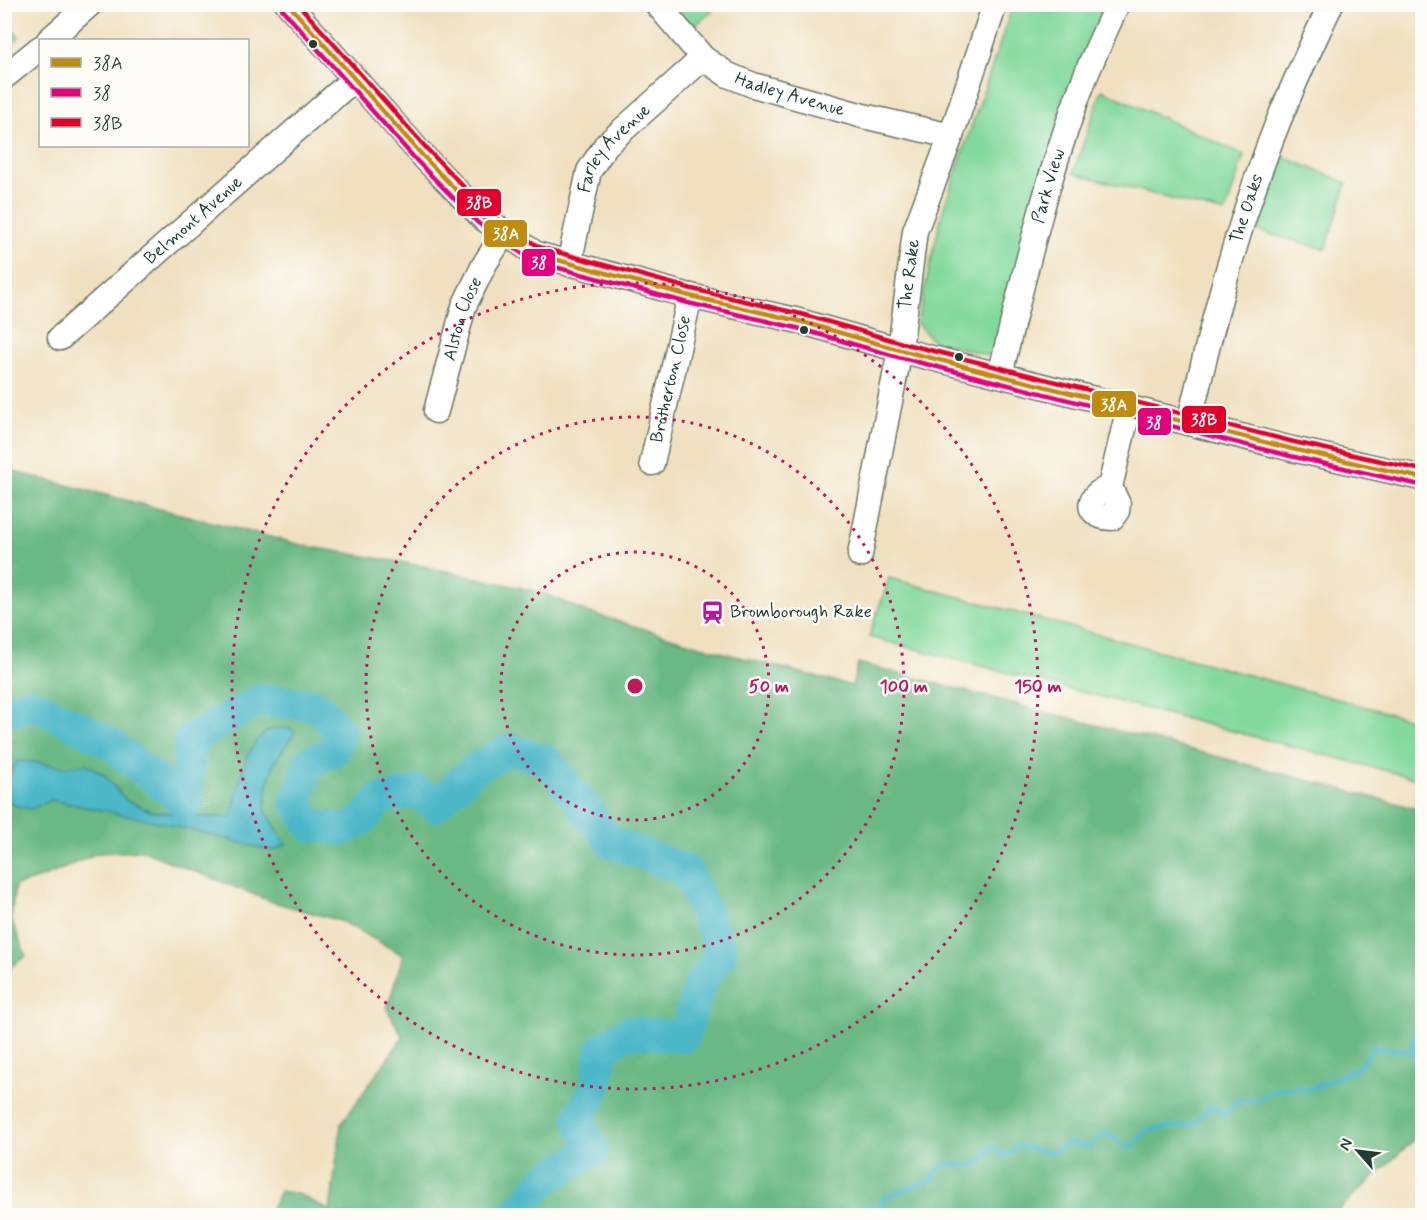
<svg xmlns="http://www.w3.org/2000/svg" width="1427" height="1220" viewBox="0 0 1427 1220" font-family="Mynerve,sans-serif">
<rect width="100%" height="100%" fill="#fdfcf7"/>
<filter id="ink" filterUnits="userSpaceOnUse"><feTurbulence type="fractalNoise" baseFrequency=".0167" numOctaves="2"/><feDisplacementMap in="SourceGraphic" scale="12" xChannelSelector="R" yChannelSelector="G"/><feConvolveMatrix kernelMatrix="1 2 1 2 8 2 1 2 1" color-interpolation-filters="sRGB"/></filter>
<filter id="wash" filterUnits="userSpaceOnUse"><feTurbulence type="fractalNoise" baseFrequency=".008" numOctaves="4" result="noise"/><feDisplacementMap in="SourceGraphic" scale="24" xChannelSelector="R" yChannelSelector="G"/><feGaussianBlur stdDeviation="1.35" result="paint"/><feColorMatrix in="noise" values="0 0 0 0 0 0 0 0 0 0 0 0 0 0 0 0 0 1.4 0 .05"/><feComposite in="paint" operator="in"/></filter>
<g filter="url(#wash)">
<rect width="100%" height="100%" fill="#f0e0c0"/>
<g fill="#83d99d" stroke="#518b68" stroke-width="1.5">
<polygon points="672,5 718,5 692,29"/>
<polygon points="1013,5 1107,5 996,345 990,356 932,340 917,323 942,213"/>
<polygon points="4,21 19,37 5,49 4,49"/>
<polygon points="1102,90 1244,155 1225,213 1073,173"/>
<polygon points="1284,157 1347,183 1326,249 1258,231"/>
<polygon points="889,578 1422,722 1422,780 869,637"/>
</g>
<polygon fill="#6ab984" stroke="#447b5c" stroke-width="1.5" points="4,469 305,546 424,566 543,593 587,612 724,653 852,686 858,663 1422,810 1422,1132 1333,1215 268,1215 280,1191 298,1194 330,1211 341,1124 403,1037 387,1009 403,955 341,921 273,902 143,851 97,853 49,875 15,886 11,919 26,956 5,971"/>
<path fill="#4cb7c8" stroke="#367a7e" stroke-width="1.5" d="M281 728H290L295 732 274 763 268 783 265 809 286 845 272 851 164 823 51 800 31 809 13 805 5 794 8 779 17 761 37 762 65 767 87 764 104 775 126 800 151 811 203 817H231C238 792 242 752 263 734 268 729 275 729 281 728Z"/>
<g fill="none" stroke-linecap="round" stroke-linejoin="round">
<g stroke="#4cb7c8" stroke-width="5">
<polyline points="1410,1051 1422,1061"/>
<polyline points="854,1216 867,1207 883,1210 881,1199 933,1179 942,1164 976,1166 994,1145 1005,1157 1017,1146 1052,1153 1069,1142 1089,1147 1106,1132 1129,1149 1147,1130 1194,1124 1211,1106 1224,1114 1239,1100 1256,1100 1281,1088 1311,1089 1358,1068 1374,1047 1410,1051 1422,1014"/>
</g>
<polyline stroke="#4cb7c8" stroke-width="32" points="4,714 32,703 110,743 186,804 190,740 259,700 316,705 341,733 333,751 310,761 296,801 311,826 346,829 365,818 378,800 417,791 435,806 473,770 509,749 547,761 611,842 687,871 722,953 699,986 684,1037 628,1032 602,1049 596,1087 579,1119 593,1151 544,1180 520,1210 521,1216"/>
</g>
</g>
<g filter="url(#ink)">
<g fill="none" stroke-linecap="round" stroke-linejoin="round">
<defs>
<g id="minor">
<polyline points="288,4 423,156 483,218 536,254 690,296 799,321 900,350 1292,449 1422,478"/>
<path id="s1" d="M657 4 703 58 728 75 753 85 863 116 951 136"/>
<polyline points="49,40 90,4"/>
<polyline points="4,77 40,48"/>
<path id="s2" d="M569 264 589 171 606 145 703 58"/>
<path id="s3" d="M60 338 354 79"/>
<path id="s4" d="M1000 375C1024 276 1047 175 1084 80 1094 54 1106 30 1117 4"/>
<path id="s5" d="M436 411 464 306 484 265 504 233"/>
<path id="s6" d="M1189 423C1210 334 1232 245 1264 159 1283 106 1307 55 1331 4"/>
<path id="s7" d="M652 463 690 296"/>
<path d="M1110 487C1106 489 1101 491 1097 494 1083 508 1097 518 1112 518L1117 511 1118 504 1110 487 1129 407"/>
<path id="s8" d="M860 555 900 350 915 231 951 136 995 4"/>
</g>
</defs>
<use href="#minor" stroke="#687665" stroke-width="27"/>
<use href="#minor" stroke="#fff" stroke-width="24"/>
<defs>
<polyline id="bus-1" points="288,4 423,156 483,218 536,254 690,296 799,321 900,350 1292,449 1422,478"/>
<polyline id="bus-2" points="282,9 417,161 478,223 533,261 688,303 797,328 898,357 1290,456 1420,485"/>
<polyline id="bus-3" points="298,4 429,151 488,212 539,247 692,289 801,314 902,343 1294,442 1422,470"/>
</defs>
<use href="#bus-1" stroke="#fdfcf7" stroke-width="9"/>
<use href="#bus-2" stroke="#fdfcf7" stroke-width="9"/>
<use href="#bus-3" stroke="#fdfcf7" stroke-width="9"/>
<use href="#bus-1" stroke="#c18c0d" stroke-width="4.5"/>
<use href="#bus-2" stroke="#e5007d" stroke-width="4.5"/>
<use href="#bus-3" stroke="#e4002b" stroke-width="4.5"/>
</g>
</g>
<g fill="none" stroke="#c2185b" stroke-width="3" stroke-dasharray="3 6">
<circle cx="635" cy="686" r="134"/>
<circle cx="635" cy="686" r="269"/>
<circle cx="635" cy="686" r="403"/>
</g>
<defs>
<symbol id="station-bare" viewBox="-9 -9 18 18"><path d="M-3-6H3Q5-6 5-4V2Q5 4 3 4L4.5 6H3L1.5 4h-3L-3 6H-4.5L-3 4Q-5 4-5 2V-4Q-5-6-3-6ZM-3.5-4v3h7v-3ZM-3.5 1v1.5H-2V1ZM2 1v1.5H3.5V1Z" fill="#b5179e" stroke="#fdfcf7" stroke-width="2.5" paint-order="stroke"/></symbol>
</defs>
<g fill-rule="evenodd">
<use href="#station-bare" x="696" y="596" width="33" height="33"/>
</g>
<g fill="#1f3d34" stroke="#fdfcf7" stroke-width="2">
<circle cx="313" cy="44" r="5"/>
<circle cx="804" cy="330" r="5"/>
<circle cx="959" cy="357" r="5"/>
</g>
<g text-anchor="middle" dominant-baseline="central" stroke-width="5" stroke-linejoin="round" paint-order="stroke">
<g font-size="18" fill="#1f3d34" stroke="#fdfcf7">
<text stroke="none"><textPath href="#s1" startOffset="166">Hadley Avenue</textPath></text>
<text stroke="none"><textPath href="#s2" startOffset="128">Farley Avenue</textPath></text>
<text stroke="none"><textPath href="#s4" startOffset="195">Park View</textPath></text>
<text stroke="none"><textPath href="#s6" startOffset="222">The Oaks</textPath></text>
<text stroke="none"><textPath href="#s3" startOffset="178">Belmont Avenue</textPath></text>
<text stroke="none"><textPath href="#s8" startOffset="285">The Rake</textPath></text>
<text stroke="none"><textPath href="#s5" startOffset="96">Alston Close</textPath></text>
<text stroke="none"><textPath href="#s7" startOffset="86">Brotherton Close</textPath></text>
</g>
<g font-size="18" fill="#1f3d34" stroke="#fdfcf7" text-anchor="start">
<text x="730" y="612">Bromborough Rake</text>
</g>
</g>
<circle cx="635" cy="686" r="9" fill="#c2185b" stroke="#fdfcf7" stroke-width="3"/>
<g font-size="18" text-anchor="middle" font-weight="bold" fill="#c2185b" stroke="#fdfcf7" stroke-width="5" stroke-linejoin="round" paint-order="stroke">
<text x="769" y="692">50 m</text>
<text x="904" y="692">100 m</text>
<text x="1038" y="692">150 m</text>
</g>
<g stroke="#fdfcf7" stroke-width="2">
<rect x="456" y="188" width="46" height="29" rx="6" fill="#e4002b"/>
<rect x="483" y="219" width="45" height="29" rx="6" fill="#c18c0d"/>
<rect x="521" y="248" width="35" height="29" rx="6" fill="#e5007d"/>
<rect x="1091" y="390" width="46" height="28" rx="6" fill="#c18c0d"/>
<rect x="1181" y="405" width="46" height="29" rx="6" fill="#e4002b"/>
<rect x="1137" y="407" width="35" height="29" rx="6" fill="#e5007d"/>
</g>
<g font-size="16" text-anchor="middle" font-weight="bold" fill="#fff">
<text x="479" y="208">38B</text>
<text x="506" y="239">38A</text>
<text x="539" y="268">38</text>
<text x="1114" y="410">38A</text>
<text x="1204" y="425">38B</text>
<text x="1154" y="428">38</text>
</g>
<rect width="1427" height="1220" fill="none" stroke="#fdfcf7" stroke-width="24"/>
<rect x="39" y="39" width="210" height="108" fill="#fdfcf7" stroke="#a4b0a9" stroke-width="1.5"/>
<rect x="51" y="58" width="30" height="9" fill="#c18c0d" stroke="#a4b0a9" stroke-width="1.5"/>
<text x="93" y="69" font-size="18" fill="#1f3d34">38A</text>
<rect x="51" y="88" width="30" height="9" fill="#e5007d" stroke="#a4b0a9" stroke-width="1.5"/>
<text x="93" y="99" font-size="18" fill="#1f3d34">38</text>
<rect x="51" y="118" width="30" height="9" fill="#e4002b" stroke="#a4b0a9" stroke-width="1.5"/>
<text x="93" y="129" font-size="18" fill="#1f3d34">38B</text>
<g transform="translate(1358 1151) rotate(298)" stroke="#fdfcf7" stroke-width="4.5" paint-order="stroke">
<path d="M0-4.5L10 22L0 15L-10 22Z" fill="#1f3d34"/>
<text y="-9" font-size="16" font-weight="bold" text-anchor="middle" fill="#1f3d34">N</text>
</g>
</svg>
